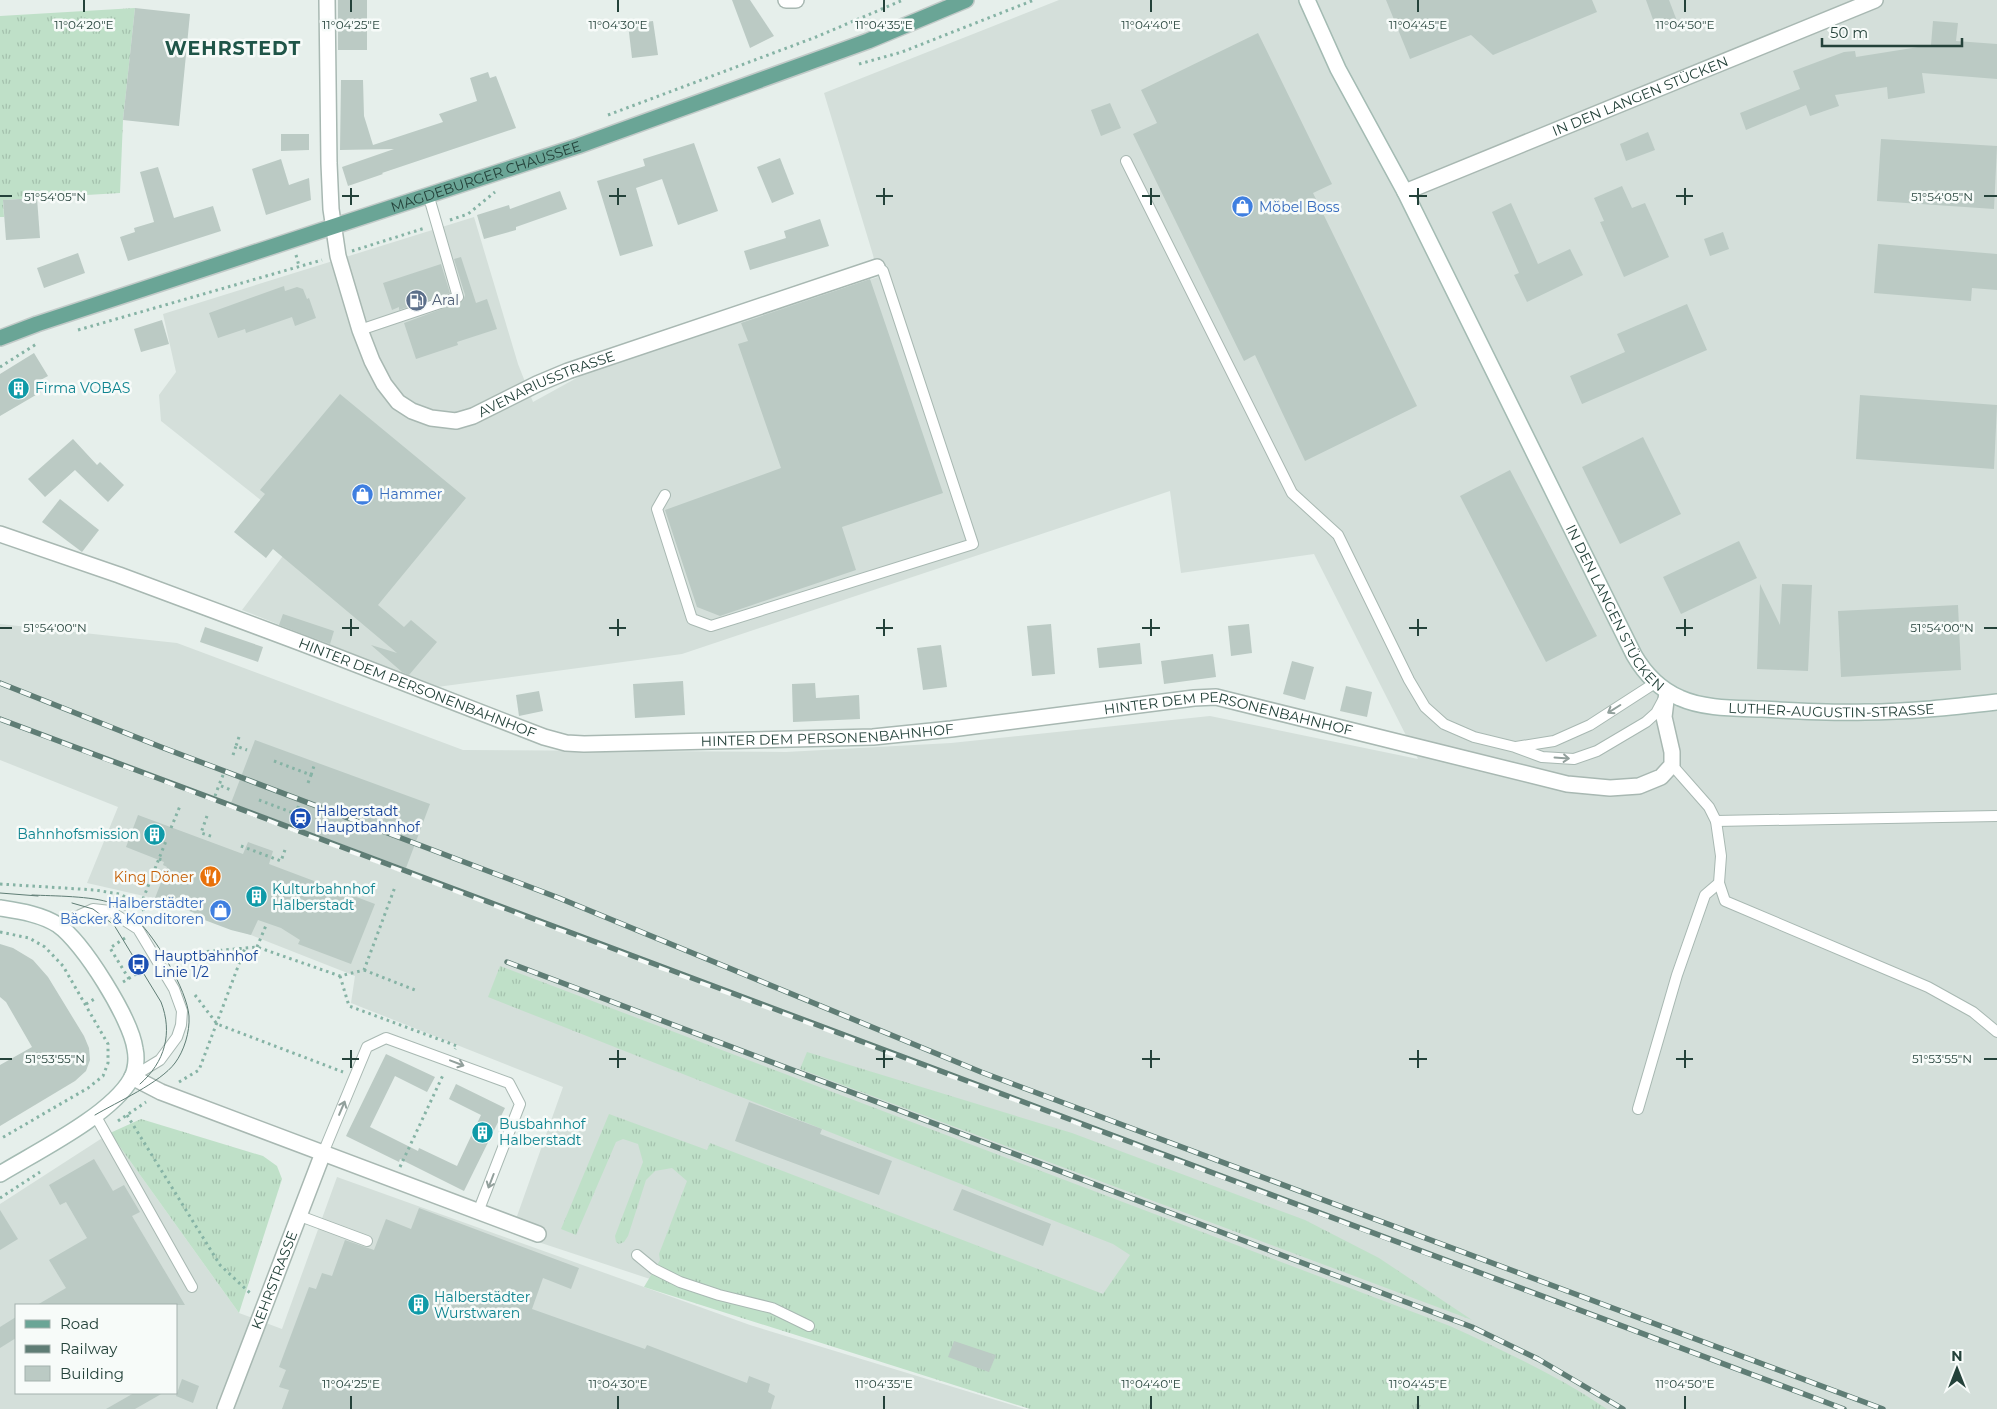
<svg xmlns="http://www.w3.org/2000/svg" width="1997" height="1409" viewBox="0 0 1997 1409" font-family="Montserrat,sans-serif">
<defs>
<pattern id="grass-tufts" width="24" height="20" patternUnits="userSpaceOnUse" patternTransform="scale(1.25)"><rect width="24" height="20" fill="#bfe0c8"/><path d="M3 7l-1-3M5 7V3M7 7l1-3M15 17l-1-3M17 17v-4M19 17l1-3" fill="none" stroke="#a4c1ad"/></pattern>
</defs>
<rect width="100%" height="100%" fill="#e6efeb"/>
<g fill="#d4dfda" fill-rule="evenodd">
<polygon points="1059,0 1997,0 1997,1409 1043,1409 511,1233 563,1087 351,1003 355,976 251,935 194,916 194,913 157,899 87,883 118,807 0,760 0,624 177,643 463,750 786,752 951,743 1210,716 1418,759 1314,554 1181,573 1170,491 682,654 437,687 242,610 301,532 161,421 159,395 176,372 163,314 474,217 518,364 533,402 593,369 878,277 873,255 824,93"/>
<path d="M110 1133 239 1313 282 1329 337 1177 750 1325 1025 1409H0V1204ZM16 1305H176V1393H16Z"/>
</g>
<g fill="url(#grass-tufts)">
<polygon points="135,8 123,120 120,193 3,200 4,217 0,217 0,16"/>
<path d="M500 966 1450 1326C1504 1351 1558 1376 1607 1409H1030L644 1287 660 1260 659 1254 687 1181 672 1168 655 1171 646 1180 628 1236 624 1242 619 1244 616 1242 615 1236 643 1162 638 1144 623 1139 616 1142 576 1235 561 1229 609 1114 707 1150 710 1143 1103 1294 1130 1255 1113 1244 488 997Z"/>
<polygon points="807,1052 1072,1133 1305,1220 1379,1258 1472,1320 800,1069"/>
<polygon points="141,1119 263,1156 277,1166 282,1179 239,1313 110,1133"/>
</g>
<g fill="#bbcac4">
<rect x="338" y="0" width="29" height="50"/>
<polygon points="732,0 750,0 774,36 750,48"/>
<polygon points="1386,0 1592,0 1597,12 1493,55 1471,35 1410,59"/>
<polygon points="1646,0 1669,0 1677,21 1656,28"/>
<polygon points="135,8 190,14 179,126 123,120"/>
<polygon points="653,21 658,55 632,58 628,24"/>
<polygon points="1933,21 1958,23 1956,41 1997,44 1997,79 1922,73 1925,93 1888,99 1887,87 1835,95 1839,106 1810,116 1806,105 1746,130 1740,113 1800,89 1793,71 1844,52 1855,51 1856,57 1931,45"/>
<polygon points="1258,33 1332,184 1313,193 1417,406 1305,461 1255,355 1244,361 1133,134 1157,123 1141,90"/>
<polygon points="488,72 490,78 496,76 516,128 382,173 383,174 348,186 342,167 394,149 340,150 341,80 363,80 364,116 373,145 443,122 439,114 477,101 470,78"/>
<polygon points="1110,103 1121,128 1101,136 1091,110"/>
<polygon points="1648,132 1655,150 1626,161 1620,144"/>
<polygon points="281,134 309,134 309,150 281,151"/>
<polygon points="1881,139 1997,146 1994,209 1877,201"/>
<polygon points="694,143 718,211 678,225 662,179 636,188 653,246 620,256 597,181 645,166 643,159"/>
<polygon points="780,158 794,194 772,203 757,167"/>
<polygon points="281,159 289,185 309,178 311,200 266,215 252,169"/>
<polygon points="158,167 174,218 213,206 221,231 128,261 120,237 135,232 134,228 154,222 140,172"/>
<polygon points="1622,186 1632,208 1645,203 1669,257 1624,277 1600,222 1604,221 1594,198"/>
<polygon points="560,191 567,209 516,227 516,230 484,239 477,215 509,205 510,209"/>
<polygon points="37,198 40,238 6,240 3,200"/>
<polygon points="1511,203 1538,264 1570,249 1583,275 1527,302 1514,275 1519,273 1492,212"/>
<polygon points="820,219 829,246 750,270 744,251 786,238 784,231"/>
<polygon points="1723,232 1729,249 1710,256 1704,239"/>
<polygon points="1878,244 1997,254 1997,290 1972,288 1971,301 1874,293"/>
<polygon points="78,253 85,273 44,288 37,268"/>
<polygon points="461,257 476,303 487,299 497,329 457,342 458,345 416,359 404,323 463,301 465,295 454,259"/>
<polygon points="441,264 450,293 399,310 399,307 392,310 383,283"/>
<polygon points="870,279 943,493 842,527 856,570 720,616 697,607 665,510 781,468 738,344 748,341 741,323"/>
<polygon points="284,286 285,291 297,287 303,289 307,299 309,298 316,318 295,326 292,317 246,333 245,329 218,338 209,313"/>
<polygon points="1687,304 1707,350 1582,404 1570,376 1625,352 1617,334"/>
<polygon points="162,320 169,344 141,352 134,329"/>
<polygon points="34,353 48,376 35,383 41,392 0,416 0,374"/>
<polygon points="340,394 466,498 378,605 404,627 411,620 437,642 409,675 402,672 371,645 397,653 273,549 266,558 234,532 265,494 260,490"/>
<polygon points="1860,395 1997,405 1994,469 1856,459"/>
<polygon points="1643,437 1681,514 1620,544 1582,467"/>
<polygon points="73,439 97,465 100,462 124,485 108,502 75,470 45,497 28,479"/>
<polygon points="1510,470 1597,636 1546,662 1460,496"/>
<polygon points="60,499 99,530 82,552 42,522"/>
<polygon points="1739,541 1757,578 1681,614 1663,577"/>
<polygon points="1760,584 1780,625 1782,584 1812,585 1808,671 1757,669"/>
<polygon points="1958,605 1961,670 1841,677 1838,611"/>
<polygon points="283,614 334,631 330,644 279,625"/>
<polygon points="1051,624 1055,674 1032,676 1027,626"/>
<polygon points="1249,624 1252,653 1231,656 1228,626"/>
<polygon points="205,627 263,647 258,662 200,642"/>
<polygon points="1140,643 1142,664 1099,668 1097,648"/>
<polygon points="941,645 947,687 923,690 917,648"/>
<polygon points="1213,654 1216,677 1164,684 1161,661"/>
<polygon points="1292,661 1314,667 1305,700 1283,694"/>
<polygon points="683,681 685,715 635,718 633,684"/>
<polygon points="815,683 816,698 859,695 860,719 793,722 792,684"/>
<polygon points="1346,686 1372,692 1367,717 1340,711"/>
<polygon points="539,691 543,711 519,716 516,695"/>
<polygon points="255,740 430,804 406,868 231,803"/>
<polygon points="138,815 243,854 248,842 273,851 269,864 375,904 351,964 298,944 300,940 281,928 258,920 251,935 231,930 194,916 195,913 155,898 167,867 163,865 164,862 126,847"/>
<polygon points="0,944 13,948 33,960 48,977 84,1036 89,1048 90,1060 86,1071 75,1081 0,1126 0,1065 32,1047 6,1002 0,997"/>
<polygon points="386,1054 435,1077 427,1092 395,1076 370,1127 418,1151 419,1148 457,1166 481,1115 449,1099 456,1084 505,1108 464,1191 400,1159 399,1162 346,1136"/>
<polygon points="749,1102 822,1129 820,1134 892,1161 879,1195 735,1141"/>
<polygon points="94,1159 113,1191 124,1185 140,1212 132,1216 185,1305 37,1305 66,1288 49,1260 87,1238 66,1202 60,1205 49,1185"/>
<polygon points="962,1189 1051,1224 1043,1246 953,1210"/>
<polygon points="419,1208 579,1268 571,1289 543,1278 532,1309 645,1349 647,1345 747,1383 749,1376 770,1384 768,1392 775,1396 771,1409 282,1409 289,1390 279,1387 286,1370 279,1367 309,1287 316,1289 322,1273 332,1276 345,1240 374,1250 386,1219 411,1229"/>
<polygon points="0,1210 18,1239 0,1250"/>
<polygon points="16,1317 16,1338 0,1348 0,1327"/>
<polygon points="954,1341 996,1355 989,1372 948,1357"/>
<polygon points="182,1379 199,1386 193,1403 176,1396"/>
<polygon points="134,1393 163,1393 135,1409 106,1409"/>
</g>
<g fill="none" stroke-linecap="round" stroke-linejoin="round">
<defs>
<g id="lane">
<polyline points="1126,161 1292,493 1338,535 1409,680 1425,707 1444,724 1474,737 1515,747 1542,757 1574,759 1597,751 1646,722 1656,713 1663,700"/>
<polyline points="360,330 458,297 428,194"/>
<polyline points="665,495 657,509 692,619 711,626 973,544 883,271 877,267"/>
<polyline points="1516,747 1554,741 1590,725 1655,683"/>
<polyline points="1672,765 1709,807 1716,821 1997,816"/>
<polyline points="1719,883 1725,901 1928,987 1973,1012 1997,1032"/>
<polyline points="58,925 93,909 110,911 138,929 174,989 182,1011 181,1025 177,1037 160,1060 132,1077"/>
<polyline points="1638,1109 1677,975 1705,895 1719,883 1721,856 1716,821"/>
<polyline points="95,1115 192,1287"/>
<polyline points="323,1153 367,1047 386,1038 509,1083 520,1104 478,1212"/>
<polyline points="300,1216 367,1241"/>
<polyline points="637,1255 654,1269 680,1282 719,1295 772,1308 809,1326"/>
</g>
<g id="street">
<path id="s1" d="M327 0 329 163 331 209 338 256 360 330 372 361 384 384 398 402 412 411 431 418 456 421 473 416 537 384 568 371 877 267"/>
<polyline points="786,0 796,0"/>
<path id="s2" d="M1405 192 1875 0"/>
<path id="s3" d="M0 534 119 575 304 644 544 737 566 743 584 744 873 737 951 729 1194 698 1216 697 1567 784 1610 788 1639 786 1661 777 1672 765V752L1664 717 1667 692"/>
<polyline points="132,1077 161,1092 538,1234"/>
<path id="s4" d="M225 1409 323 1153"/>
</g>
<g id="secondary">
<path id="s5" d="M1307 0 1338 69 1405 192 1634 655C1645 674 1659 689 1680 698 1704 709 1736 708 1762 709 1796 711 1830 713 1865 712 1909 712 1953 707 1997 702"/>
<path d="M0 908C19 911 41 914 58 925 83 942 131 1019 135 1049 137 1058 136 1071 131 1079 111 1115 36 1152 0 1174"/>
</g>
<g id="primary">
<path id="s6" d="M0 338 37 324 578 146 868 41 966 0"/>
</g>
</defs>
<use href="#lane" stroke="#a8b8b2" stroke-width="12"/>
<use href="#street" stroke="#a8b8b2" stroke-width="18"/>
<use href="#secondary" stroke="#a4bbb3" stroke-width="18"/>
<use href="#primary" stroke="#c2cac8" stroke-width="18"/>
<g stroke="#86b3a5" stroke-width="3" stroke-dasharray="2.5 4" stroke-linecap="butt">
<polyline points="859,64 902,52 1034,0"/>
<polyline points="608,115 816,37 903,0"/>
<polyline points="450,220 468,214 495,192"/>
<polyline points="352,251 425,228"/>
<polyline points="296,255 299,266"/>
<polyline points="78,330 322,260"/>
<polyline points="0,367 38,343"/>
<polyline points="239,737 236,746 247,750"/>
<polyline points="233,755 236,746"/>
<polyline points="274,761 311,775 308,783"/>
<polyline points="223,775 219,785 231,790"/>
<polyline points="311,775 315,763"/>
<polyline points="215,796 219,785"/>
<polyline points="259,800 296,814 299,804"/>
<polyline points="207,816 201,833 214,837"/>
<polyline points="291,825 296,814"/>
<polyline points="171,828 180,806"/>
<polyline points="241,846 281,861 286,847"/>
<polyline points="159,859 164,861"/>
<polyline points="0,884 95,890 119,894 141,904"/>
<polyline points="146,917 141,904 166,841"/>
<polyline points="0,932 29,938 45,947 63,966 108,1044 108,1063 103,1076 88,1088 0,1139"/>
<polyline points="125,938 110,948 129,979"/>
<polyline points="257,947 267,923"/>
<polyline points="168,955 257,947 340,976 364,970 395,887"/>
<polyline points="364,970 415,990"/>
<polyline points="340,976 349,1006 457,1046 455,1049"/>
<polyline points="123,982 146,968"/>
<polyline points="195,995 217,1024 343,1072"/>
<polyline points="86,1004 96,998"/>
<polyline points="179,1082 199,1070 245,948"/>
<polyline points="127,1115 220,1265 251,1294"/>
<polyline points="118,1121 146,1102"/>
<polyline points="400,1167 444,1073"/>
<polyline points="0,1198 40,1172"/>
</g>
<use href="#lane" stroke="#fff" stroke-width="10"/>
<use href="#street" stroke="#fff" stroke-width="15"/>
<use href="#secondary" stroke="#fff" stroke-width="15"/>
<use href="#primary" stroke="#6aa596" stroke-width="15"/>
<g stroke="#5f7d75" stroke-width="1">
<polyline points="0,893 38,896"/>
<path d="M32 895C53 896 93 896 111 903 120 907 130 913 137 920 156 938 187 990 189 1016 190 1032 184 1051 175 1063 160 1083 117 1102 95 1115"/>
<path d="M72 903 93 909 114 925 161 1002C173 1033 165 1062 140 1084"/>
</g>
<defs>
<g id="rail">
<polyline points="0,683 161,747 559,898 981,1072 1883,1409"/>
<path d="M0 719C613 952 1229 1179 1844 1409"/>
<polyline points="507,962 1472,1327 1538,1359 1623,1409"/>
</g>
</defs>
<use href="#rail" stroke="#5f7d75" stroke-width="5.5"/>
<use href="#rail" stroke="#f7fbf9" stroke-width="4" stroke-dasharray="11" stroke-linecap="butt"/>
</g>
<defs><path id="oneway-shaft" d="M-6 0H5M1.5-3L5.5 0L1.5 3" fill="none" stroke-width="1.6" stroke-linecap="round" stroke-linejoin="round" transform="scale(1.25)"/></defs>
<g stroke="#92a09c">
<use href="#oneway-shaft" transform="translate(1614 709) rotate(148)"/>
<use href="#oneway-shaft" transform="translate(1562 758) rotate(4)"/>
<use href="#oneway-shaft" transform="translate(457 1063) rotate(21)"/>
<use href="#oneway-shaft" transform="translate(342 1108) rotate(-67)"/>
<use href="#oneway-shaft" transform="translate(491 1181) rotate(111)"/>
</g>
<path fill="none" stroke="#24423a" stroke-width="2" d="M84 0V12M351 0V12M618 0V12M884 0V12M1151 0V12M1418 0V12M1685 0V12M351 188V205M618 188V205M884 188V205M1151 188V205M1418 188V205M1685 188V205M0 196H12M342 196H359M609 196H626M876 196H893M1142 196H1160M1409 196H1427M1676 196H1693M1984 196H1997M351 619V636M618 619V636M884 619V636M1151 619V636M1418 619V636M1685 619V636M0 628H12M342 628H359M609 628H626M876 628H893M1142 628H1160M1409 628H1427M1676 628H1693M1984 628H1997M351 1050V1068M618 1050V1068M884 1050V1068M1151 1050V1068M1418 1050V1068M1685 1050V1068M0 1059H12M342 1059H359M609 1059H626M876 1059H893M1142 1059H1160M1409 1059H1427M1676 1059H1693M1984 1059H1997M351 1396V1409M618 1396V1409M884 1396V1409M1151 1396V1409M1418 1396V1409M1685 1396V1409"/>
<defs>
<symbol id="shop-disc" viewBox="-11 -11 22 22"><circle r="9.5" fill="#3f7fe0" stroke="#f7fbf9"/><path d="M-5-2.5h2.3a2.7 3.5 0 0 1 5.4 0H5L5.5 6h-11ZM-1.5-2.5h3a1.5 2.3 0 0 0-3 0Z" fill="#fff"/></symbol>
<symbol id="fuel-disc" viewBox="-11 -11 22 22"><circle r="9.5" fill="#5c6f8a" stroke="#f7fbf9"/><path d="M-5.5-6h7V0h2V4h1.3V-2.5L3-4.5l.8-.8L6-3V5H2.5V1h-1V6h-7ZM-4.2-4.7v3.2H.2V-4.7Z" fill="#fff"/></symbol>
<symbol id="building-disc" viewBox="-11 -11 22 22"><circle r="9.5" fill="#0f9aa8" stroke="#f7fbf9"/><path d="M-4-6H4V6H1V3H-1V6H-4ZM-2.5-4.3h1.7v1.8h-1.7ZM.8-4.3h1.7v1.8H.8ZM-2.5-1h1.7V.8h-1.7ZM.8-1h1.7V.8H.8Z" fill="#fff"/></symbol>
<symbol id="station-disc" viewBox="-11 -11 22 22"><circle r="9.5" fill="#1a4fb4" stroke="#f7fbf9"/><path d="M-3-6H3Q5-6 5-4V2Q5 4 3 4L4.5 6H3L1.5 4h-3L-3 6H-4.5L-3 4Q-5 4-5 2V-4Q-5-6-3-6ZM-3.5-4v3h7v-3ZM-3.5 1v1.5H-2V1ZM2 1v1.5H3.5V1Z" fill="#fff"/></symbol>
<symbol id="restaurant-disc" viewBox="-11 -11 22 22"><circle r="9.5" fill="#e8710a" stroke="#f7fbf9"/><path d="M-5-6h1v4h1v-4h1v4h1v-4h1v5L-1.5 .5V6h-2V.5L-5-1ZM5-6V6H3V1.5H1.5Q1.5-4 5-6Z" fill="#fff"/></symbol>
<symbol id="bus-disc" viewBox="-11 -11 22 22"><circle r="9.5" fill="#1a4fb4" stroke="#f7fbf9"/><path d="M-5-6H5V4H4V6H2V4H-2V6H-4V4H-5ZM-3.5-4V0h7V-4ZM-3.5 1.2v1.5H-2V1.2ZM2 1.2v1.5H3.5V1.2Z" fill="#fff"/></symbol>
</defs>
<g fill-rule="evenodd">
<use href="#shop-disc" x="1230" y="194" width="25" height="25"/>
<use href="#fuel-disc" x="404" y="288" width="25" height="25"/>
<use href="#building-disc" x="6" y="376" width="25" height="25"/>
<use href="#shop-disc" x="350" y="482" width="25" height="25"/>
<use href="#station-disc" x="288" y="806" width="25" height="25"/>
<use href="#building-disc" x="142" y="822" width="25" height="25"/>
<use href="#restaurant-disc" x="198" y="864" width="25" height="25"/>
<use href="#building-disc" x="244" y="884" width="25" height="25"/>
<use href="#shop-disc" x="208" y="898" width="25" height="25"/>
<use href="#bus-disc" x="126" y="952" width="25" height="25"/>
<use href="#building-disc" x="470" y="1120" width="25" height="25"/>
<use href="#building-disc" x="406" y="1292" width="25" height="25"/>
</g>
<g text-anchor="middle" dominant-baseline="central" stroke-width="5" stroke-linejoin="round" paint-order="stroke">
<g font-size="14" fill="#24423a" stroke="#f7fbf9">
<text stroke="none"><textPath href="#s2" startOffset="254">IN DEN LANGEN STÜCKEN</textPath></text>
<text stroke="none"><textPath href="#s6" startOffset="512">MAGDEBURGER CHAUSSEE</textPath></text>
<text stroke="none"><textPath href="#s1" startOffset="576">AVENARIUSSTRASSE</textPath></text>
<text stroke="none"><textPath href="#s5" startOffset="682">IN DEN LANGEN STÜCKEN</textPath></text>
<text stroke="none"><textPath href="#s3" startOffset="445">HINTER DEM PERSONENBAHNHOF</textPath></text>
<text stroke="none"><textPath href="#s5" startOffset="949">LUTHER-AUGUSTIN-STRASSE</textPath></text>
<text stroke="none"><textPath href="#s3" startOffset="1270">HINTER DEM PERSONENBAHNHOF</textPath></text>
<text stroke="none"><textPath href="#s3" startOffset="865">HINTER DEM PERSONENBAHNHOF</textPath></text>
<text stroke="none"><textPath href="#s4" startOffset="138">KEHRSTRASSE</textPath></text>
</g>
<g font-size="14" fill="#366cbe" stroke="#f7fbf9" text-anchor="start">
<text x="1259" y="207">Möbel Boss</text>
<text x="379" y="494">Hammer</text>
<text x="204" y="903" text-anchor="end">Halberstädter<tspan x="204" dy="16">Bäcker &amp; Konditoren</tspan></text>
</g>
<g font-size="14" fill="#4e5e75" stroke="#f7fbf9" text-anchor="start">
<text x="432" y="300">Aral</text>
</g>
<g font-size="14" fill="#0d838f" stroke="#f7fbf9" text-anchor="start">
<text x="35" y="388">Firma VOBAS</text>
<text x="139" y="834" text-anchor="end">Bahnhofsmission</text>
<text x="272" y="889">Kulturbahnhof<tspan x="272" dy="16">Halberstadt</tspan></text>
<text x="499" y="1124">Busbahnhof<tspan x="499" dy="16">Halberstadt</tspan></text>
<text x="434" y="1297">Halberstädter<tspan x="434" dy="16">Wurstwaren</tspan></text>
</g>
<g font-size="14" fill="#164399" stroke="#f7fbf9" text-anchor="start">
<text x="316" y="811">Halberstadt<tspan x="316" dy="16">Hauptbahnhof</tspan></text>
<text x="154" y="956">Hauptbahnhof<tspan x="154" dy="16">Linie 1/2</tspan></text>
</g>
<g font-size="14" fill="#c56008" stroke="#f7fbf9" text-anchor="end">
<text x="194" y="877">King Döner</text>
</g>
<g font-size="19" font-weight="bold" letter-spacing="1" fill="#1f5548" stroke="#f7fbf9">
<text x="233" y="48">WEHRSTEDT</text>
</g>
</g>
<g font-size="12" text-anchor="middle" fill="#24423a" stroke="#f7fbf9" stroke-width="5" stroke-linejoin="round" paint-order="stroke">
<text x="84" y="29">11°04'20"E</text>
<text x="351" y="29">11°04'25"E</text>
<text x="618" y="29">11°04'30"E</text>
<text x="884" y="29">11°04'35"E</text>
<text x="1151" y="29">11°04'40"E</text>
<text x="1418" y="29">11°04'45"E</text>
<text x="1685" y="29">11°04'50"E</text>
<text x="55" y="201">51°54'05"N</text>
<text x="1942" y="201">51°54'05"N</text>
<text x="55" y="632">51°54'00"N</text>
<text x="1942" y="632">51°54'00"N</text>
<text x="55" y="1063">51°53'55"N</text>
<text x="1942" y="1063">51°53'55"N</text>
<text x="351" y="1388">11°04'25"E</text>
<text x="618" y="1388">11°04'30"E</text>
<text x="884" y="1388">11°04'35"E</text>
<text x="1151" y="1388">11°04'40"E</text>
<text x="1418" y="1388">11°04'45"E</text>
<text x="1685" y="1388">11°04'50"E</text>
</g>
<rect x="15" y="1304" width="162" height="90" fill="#f7fbf9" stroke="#a3b1ad"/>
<rect x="25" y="1320" width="25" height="8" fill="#6aa596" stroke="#a3b1ad"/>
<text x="60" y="1329" font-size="15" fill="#24423a">Road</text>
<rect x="25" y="1345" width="25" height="8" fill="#5f7d75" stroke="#a3b1ad"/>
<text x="60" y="1354" font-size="15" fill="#24423a">Railway</text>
<rect x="25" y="1366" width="25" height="15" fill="#bbcac4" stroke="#a3b1ad"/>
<text x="60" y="1379" font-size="15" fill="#24423a">Building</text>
<g transform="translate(1957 1369)" stroke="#f7fbf9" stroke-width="4" paint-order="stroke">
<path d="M0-4L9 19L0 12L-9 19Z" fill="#24423a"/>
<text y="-8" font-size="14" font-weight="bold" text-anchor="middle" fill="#24423a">N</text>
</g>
<path d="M1822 38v8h140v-8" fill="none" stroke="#24423a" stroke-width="2.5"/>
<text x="1830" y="38" font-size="15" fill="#24423a" stroke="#f7fbf9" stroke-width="4" paint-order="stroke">50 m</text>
</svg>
